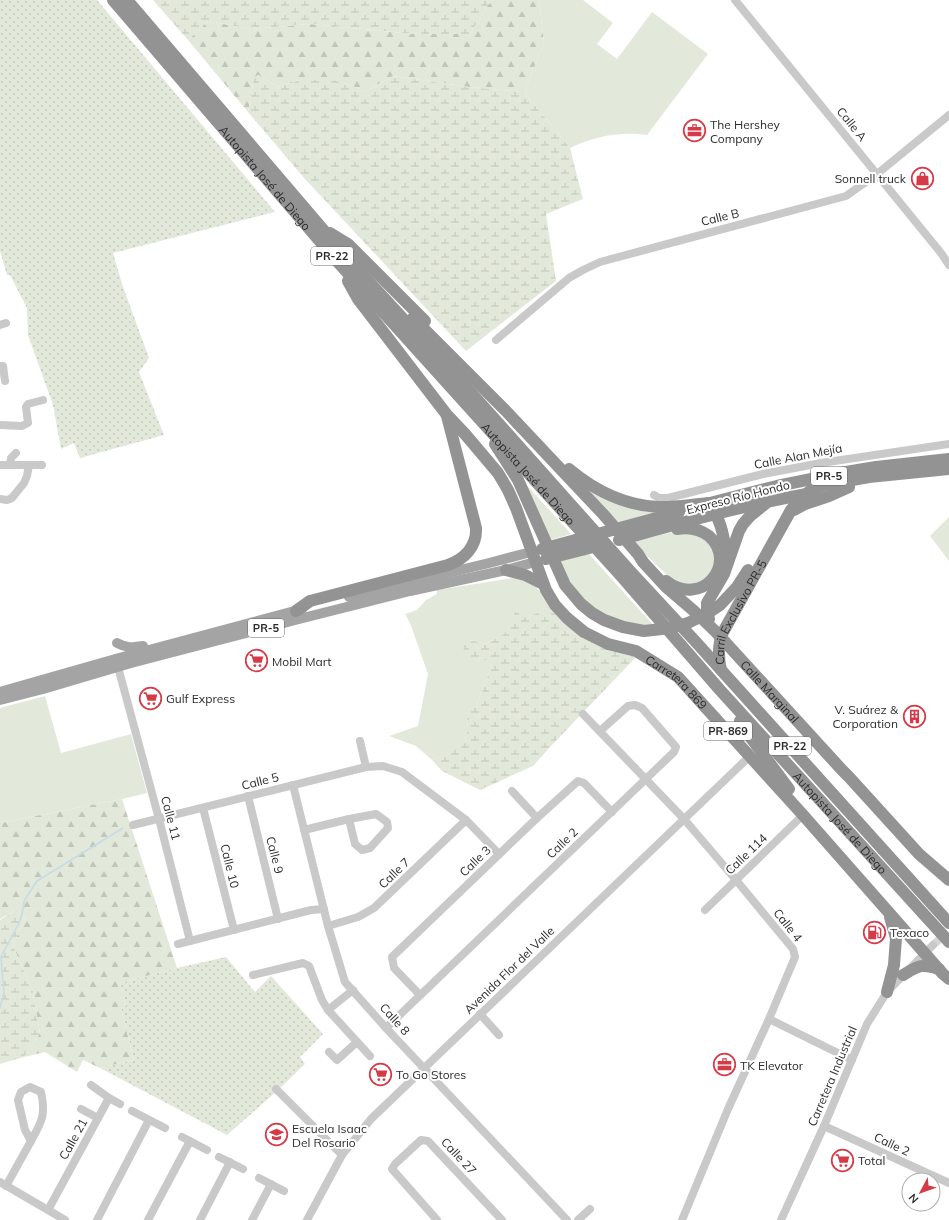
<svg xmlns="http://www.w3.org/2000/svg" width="949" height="1220" viewBox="0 0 949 1220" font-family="Mulish,sans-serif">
<defs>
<pattern id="forest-firs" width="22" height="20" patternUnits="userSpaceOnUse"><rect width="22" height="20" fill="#e2e8da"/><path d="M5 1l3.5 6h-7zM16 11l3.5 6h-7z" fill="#c2c7bb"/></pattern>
<pattern id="wetland-marsh" width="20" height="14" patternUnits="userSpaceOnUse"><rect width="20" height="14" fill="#e2e8da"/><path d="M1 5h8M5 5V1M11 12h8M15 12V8" fill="none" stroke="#c2c7bb"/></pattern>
<pattern id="park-dots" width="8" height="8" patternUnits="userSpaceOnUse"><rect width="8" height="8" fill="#e2e8da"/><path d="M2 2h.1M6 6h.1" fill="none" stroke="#c2c7bb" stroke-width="1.8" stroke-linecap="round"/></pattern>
</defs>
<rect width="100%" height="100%" fill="#fff"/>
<g fill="#e2e8da">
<path d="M539 0H583L613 23 597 44 617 59 652 12 708 54 647 135C620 131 595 136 570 148L524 92 544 43Z"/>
<polygon points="522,480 571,534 550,540"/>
<polygon points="584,486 661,511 620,523 605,509"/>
<polygon points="949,517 949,561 930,536"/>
<polygon points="673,532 697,534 708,541 715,552 716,562 707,579 685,586 669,577 647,556 635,541"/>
<polygon points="588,553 654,626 635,626 611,620 579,597 558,560"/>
<polygon points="513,578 532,583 543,595 549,607 530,616 517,610 504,634 486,644 470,640 466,657 480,657 492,665 476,706 468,721 465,743 442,752 432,760 416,746 389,736 418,726 428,674 410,623 405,614 417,610 426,600 437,594 437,590"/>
<polygon points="45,696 61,753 131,734 147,793 122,799 0,823 0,708"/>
</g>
<g fill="url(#forest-firs)">
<polygon points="492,0 539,0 544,43 524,92 469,87 393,76 366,91 334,80 300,80 278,87 258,75 254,78 248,112 188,40 208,21 251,29 310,24 414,34 470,34 486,8"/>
<polygon points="122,799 177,968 120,983 126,1006 121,1008 134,1060 100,1068 83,1060 77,1072 45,1052 24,1057 40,1033 35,1007 33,991 16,953 13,944 26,918 14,911 0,919 0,823"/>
</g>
<g fill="url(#wetland-marsh)">
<polygon points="153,0 492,0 486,8 470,34 414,34 310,24 251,29 208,21 188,40"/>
<polygon points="258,75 278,87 300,80 334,80 366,91 393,76 469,87 524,92 570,148 583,199 546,214 556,281 466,351 305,179 248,112 254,78"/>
<polygon points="549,607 563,623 595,644 612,651 636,657 552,745 533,766 480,790 442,771 432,760 441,752 465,743 468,721 465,712 476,706 492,665 480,657 466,657 462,643 470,640 486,644 504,634 517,609 530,616"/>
<polygon points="14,911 26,918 13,944 16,953 33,991 35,1007 40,1033 24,1057 0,1064 0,920"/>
</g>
<g fill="url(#park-dots)">
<polygon points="0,0 97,0 275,212 113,253 122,284 149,358 139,372 164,435 80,458 74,443 61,449 53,405 28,335 27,308 10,275 7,275 0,251"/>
<polygon points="226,957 255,992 271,976 323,1034 300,1057 305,1064 276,1092 227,1135 100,1068 134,1060 121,1008 126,1006 120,983 177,968"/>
</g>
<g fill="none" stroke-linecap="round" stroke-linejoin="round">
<polyline stroke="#c7dbe7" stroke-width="1.5" points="0,1008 4,993 1,957 20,921 23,909 24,901 37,881 123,828"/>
<polyline stroke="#d5d5d5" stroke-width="8" stroke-dasharray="8 4" stroke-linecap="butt" points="933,945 949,931"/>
<g stroke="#c9c9c9" stroke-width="8">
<polyline points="735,0 941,253 949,265"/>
<polyline points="0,325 6,323"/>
<polyline points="496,340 569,278 583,270 600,262 846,196 877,174 949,115"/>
<polyline points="0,366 3,366 5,381"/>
<polyline points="0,425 22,426 28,423 26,407 28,404 43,400"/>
<polyline points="0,465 42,465"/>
<polyline points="10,465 11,458 16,453"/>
<polyline points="654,495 659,498 668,498 763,474 821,463 949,444"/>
<polyline points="0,499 7,500 12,498 24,483 27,476 29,465"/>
<polyline points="119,661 118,667 159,819 190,941"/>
<polyline points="583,714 684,819 736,880 793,949 795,957 769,1019 728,1109 682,1220"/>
<polyline points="360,741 366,767"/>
<polyline points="293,785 328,926 345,982 386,1028 567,1220"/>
<polyline points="512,791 537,818"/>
<polyline points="248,796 278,919"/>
<polyline points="203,808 234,930"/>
<polygon points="376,814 387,822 388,828 370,848 362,850 355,844 349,819"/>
<polyline points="133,825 366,767 383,766 402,772 466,820 499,854"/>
<polyline points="304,830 349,819"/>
<polyline points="705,910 803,815"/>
<polyline points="328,926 358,917 374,908 466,820"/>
<polyline points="178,944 311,910 324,909"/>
<polyline points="253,975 303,963 309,966 322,1000 328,1010 370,1056"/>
<polyline points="420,995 394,968 392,957 537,818 578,781 584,783 612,812"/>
<polyline points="328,1010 353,990"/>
<polyline points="480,1014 499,1035"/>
<polyline points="769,1019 852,1060"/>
<polyline points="386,1028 674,752 676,747 642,708 635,705 628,706 600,731"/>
<polyline points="329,1052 337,1060 357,1042"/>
<polyline points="91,1085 109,1098 120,1104"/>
<path d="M30 1087 41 1092C46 1115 42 1121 31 1141L25 1130 18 1100 21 1092Z"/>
<polyline points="276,1089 342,1155"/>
<polyline points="81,1109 98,1118"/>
<polyline points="132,1111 165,1128"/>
<polyline points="824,1126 949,1183"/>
<polyline points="182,1137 207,1150"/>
<polyline points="219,1157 243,1169"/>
<polyline points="259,1178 284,1191"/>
<polyline points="0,1182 65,1220"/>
<polyline points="6,1186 31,1141"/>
<polyline points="48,1210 109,1098"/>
<polyline points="97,1220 149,1120"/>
<polyline points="148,1220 190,1141"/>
<polyline points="200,1220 230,1162"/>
<polyline points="252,1220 271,1184"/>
<polyline points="307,1220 342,1155 371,1119 750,756"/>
<polyline points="437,1220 392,1169 395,1164 421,1140 428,1141 502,1220"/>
<polyline points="578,1220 590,1209"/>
<polyline points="781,1220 824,1126 867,1024 887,992 933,945"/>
</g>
<g stroke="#a4a4a4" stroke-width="10">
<polyline points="349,597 489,563 531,552"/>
<path d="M117 643C126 648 133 648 143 646"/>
<polyline points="0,692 119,658 302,609"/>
<polyline points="0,700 43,689 131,663 299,619 410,591 506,570 535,562"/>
</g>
<g stroke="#939393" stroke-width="12">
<path id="s1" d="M113 0 336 260 622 577 720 690 949 942"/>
<polyline points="127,0 349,260 466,387 630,571 695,641 949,923"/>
<polyline points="330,233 348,244 425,321"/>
<path id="s2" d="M348 281 358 299 447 415 465 434 498 473 508 490 516 508 546 590 555 605 567 618 584 632 608 644 636 651 678 677 803 815 943 974 949 979"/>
<path id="s3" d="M413 318 506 411 603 514 638 554 643 562 666 587 694 611 715 631 842 770 849 777 919 854 949 880"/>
<polyline points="495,444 518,480 565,585 581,604 592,613 604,620 623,627 644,631 671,628 688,623 708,613 720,605 737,587 748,570"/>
<path d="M569 469C594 490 624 505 658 507 675 508 693 504 710 503"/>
<polyline points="702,505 777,486 846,472 876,467 949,459"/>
<path d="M712 509C723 523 724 543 728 560"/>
<polyline points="794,510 805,504 829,496 849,487"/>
<path d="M619 540C681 523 744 505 807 494"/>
<polyline points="542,549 679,512"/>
<polyline points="546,559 601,545"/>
<polyline points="506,570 525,575 543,584"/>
<path d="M666 581C702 609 739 563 709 536 700 529 688 527 677 529"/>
<path d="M296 611 310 601 448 565C465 559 477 546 476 528L447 416"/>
<polyline points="709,619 707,613 707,603 724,574 739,531 743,524 750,516 765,504"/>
<path id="s4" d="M721 670C718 657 718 646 722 634L791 510 802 497 810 491 824 485 869 477 949 469"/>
<polyline points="740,721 751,738 789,789"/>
<path d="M903 975C918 966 921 963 939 969"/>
<polyline points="887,992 894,965 896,938 890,917"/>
</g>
</g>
<defs>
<symbol id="office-ring" viewBox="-11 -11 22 22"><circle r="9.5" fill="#fff" stroke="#d63a47" stroke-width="1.5"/><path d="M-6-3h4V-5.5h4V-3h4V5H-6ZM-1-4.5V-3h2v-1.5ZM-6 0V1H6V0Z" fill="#d63a47"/></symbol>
<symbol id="shop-ring" viewBox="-11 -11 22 22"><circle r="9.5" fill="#fff" stroke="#d63a47" stroke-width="1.5"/><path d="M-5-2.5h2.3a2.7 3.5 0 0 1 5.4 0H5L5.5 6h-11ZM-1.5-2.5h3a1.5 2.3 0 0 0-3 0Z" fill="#d63a47"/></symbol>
<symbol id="supermarket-ring" viewBox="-11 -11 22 22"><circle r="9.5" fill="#fff" stroke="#d63a47" stroke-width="1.5"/><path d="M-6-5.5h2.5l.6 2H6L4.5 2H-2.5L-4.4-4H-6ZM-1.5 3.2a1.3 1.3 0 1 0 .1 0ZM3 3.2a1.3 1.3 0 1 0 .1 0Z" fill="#d63a47"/></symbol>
<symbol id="building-ring" viewBox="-11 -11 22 22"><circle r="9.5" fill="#fff" stroke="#d63a47" stroke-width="1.5"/><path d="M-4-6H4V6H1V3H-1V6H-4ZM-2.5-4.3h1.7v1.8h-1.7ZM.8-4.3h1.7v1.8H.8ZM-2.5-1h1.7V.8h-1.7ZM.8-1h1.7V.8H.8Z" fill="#d63a47"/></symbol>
<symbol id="fuel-ring" viewBox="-11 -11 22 22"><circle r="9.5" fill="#fff" stroke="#d63a47" stroke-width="1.5"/><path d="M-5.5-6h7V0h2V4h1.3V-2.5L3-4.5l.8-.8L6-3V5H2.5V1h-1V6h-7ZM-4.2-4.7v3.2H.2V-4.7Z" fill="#d63a47"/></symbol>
<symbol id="school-ring" viewBox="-11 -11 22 22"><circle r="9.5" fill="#fff" stroke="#d63a47" stroke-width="1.5"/><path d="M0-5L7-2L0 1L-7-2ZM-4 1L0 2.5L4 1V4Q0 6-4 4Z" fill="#d63a47"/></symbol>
</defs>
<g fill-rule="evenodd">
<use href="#office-ring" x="682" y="118" width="25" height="25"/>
<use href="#shop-ring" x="910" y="166" width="25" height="25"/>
<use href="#supermarket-ring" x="244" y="648" width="25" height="25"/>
<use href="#supermarket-ring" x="138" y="686" width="25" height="25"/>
<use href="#building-ring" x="902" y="704" width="25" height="25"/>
<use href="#fuel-ring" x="862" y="920" width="25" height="25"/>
<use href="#office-ring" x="712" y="1052" width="25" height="25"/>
<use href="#supermarket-ring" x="368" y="1062" width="25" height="25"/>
<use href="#school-ring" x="264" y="1122" width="25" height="25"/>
<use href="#supermarket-ring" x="830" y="1148" width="25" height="25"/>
</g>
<g text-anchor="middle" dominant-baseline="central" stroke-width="4" stroke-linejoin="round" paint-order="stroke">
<g fill="#fff" stroke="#6b6b6b" stroke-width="1">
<rect x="311" y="247" width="42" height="18" rx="3"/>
<rect x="811" y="467" width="36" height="18" rx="3"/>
<rect x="248" y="619" width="36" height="18" rx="3"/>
<rect x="704" y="722" width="48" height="18" rx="3"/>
<rect x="769" y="737" width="42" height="18" rx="3"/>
</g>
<g font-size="11" font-weight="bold" fill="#2c2c2c">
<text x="332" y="256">PR-22</text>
<text x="829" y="476">PR-5</text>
<text x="266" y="628">PR-5</text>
<text x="728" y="731">PR-869</text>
<text x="790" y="746">PR-22</text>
</g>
<g font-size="12" fill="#2c2c2c" stroke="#fff" text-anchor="start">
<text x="710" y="124">The Hershey<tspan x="710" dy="14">Company</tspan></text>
<text x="906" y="178" text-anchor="end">Sonnell truck</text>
<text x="272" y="661">Mobil Mart</text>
<text x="166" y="698">Gulf Express</text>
<text x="898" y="709" text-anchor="end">V. Suárez &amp;<tspan x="898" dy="14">Corporation</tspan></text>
<text x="890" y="932">Texaco</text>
<text x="740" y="1065">TK Elevator</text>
<text x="396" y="1074">To Go Stores</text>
<text x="292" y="1128">Escuela Isaac<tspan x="292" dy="14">Del Rosario</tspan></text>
<text x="858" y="1160">Total</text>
</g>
<g font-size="12" fill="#2c2c2c" stroke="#fff">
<text transform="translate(852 124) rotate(51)">Calle A</text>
<text stroke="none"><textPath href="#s1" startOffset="234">Autopista José de Diego</textPath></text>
<text transform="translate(720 217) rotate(-14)">Calle B</text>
<text transform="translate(798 456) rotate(-11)">Calle Alan Mejía</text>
<text stroke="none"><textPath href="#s1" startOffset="630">Autopista José de Diego</textPath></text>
<text transform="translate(738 497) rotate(-14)">Expreso Río Hondo</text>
<text stroke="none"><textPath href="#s4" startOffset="63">Carril Exclusivo PR-5</textPath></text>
<text stroke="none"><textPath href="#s2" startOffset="535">Carretera 869</textPath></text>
<text stroke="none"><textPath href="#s3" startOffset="517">Calle Marginal</textPath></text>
<text transform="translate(260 781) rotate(-14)">Calle 5</text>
<text transform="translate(171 818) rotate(75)">Calle 11</text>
<text stroke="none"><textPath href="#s1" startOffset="1098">Autopista José de Diego</textPath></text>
<text transform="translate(562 843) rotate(-44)">Calle 2</text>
<text transform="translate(746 854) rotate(-44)">Calle 114</text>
<text transform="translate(275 855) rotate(76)">Calle 9</text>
<text transform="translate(475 861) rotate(-44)">Calle 3</text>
<text transform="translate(230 866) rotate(76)">Calle 10</text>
<text transform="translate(394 873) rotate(-44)">Calle 7</text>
<text transform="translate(788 925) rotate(52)">Calle 4</text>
<text transform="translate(509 970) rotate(-44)">Avenida Flor del Valle</text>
<text transform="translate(395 1019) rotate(48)">Calle 8</text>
<text transform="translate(832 1076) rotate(-67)">Carretera Industrial</text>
<text transform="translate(73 1139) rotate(-61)">Calle 21</text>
<text transform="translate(892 1144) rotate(25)">Calle 2</text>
<text transform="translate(459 1156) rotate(47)">Calle 27</text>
</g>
</g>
<g transform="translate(921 1192) rotate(229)"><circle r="19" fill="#ffffff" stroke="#ababab"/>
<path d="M0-3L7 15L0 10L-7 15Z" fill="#d63a47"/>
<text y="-6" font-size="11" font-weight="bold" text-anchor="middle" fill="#2c2c2c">N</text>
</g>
</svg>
